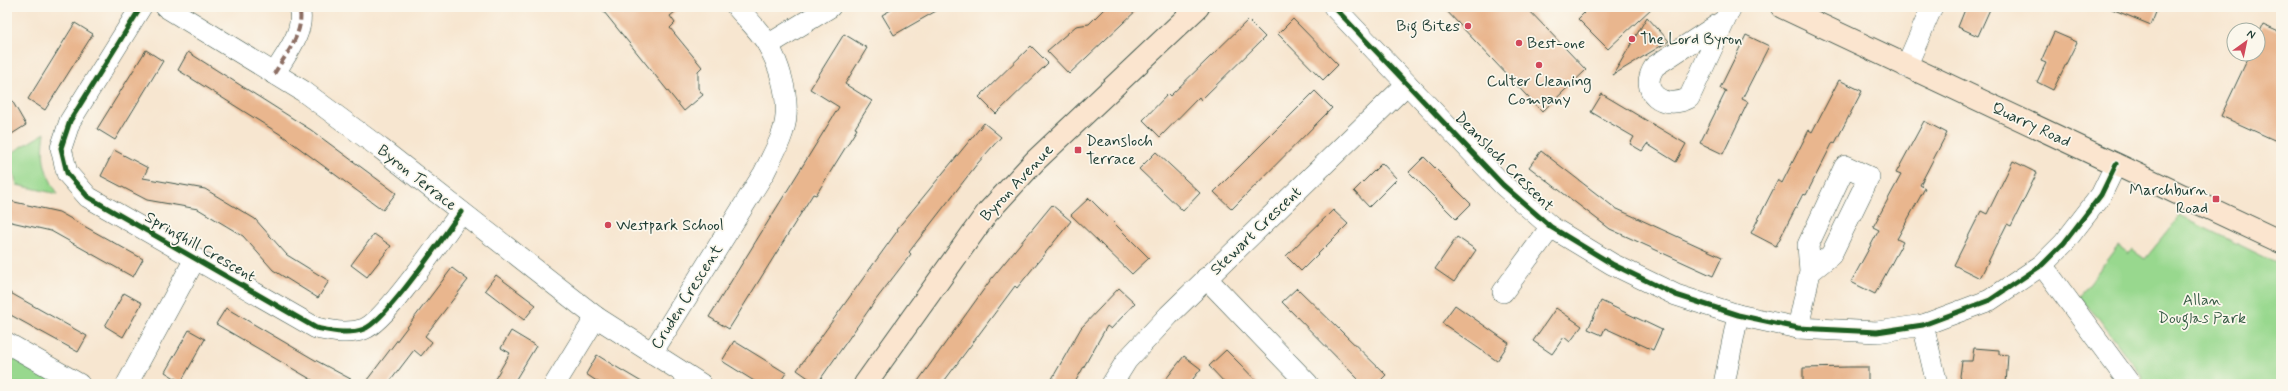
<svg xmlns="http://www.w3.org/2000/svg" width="2288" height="391" viewBox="0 0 2288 391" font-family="Mynerve,sans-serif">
<rect width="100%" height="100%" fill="#fbf7ec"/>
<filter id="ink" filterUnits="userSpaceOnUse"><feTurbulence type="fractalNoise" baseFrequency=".025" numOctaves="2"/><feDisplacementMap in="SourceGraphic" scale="8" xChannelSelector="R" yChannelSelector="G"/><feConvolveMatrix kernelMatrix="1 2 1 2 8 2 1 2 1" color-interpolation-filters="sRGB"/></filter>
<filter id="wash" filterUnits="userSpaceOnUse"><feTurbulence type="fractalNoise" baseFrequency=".012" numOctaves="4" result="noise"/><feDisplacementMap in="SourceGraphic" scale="16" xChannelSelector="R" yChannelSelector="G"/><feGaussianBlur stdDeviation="0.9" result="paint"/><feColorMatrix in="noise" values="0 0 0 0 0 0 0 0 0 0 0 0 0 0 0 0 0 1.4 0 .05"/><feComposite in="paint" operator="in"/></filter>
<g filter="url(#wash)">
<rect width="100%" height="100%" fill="#f7e6d0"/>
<g fill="#98d88e" stroke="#5c8a61">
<path d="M45 133C41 160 44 171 58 194L17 185 8 155Z"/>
<polygon points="2180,216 2281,265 2281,384 2147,384 2100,320 2079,297 2118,245 2129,254 2132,250 2145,259"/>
<polygon points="7,351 64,384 7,384"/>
</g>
<g id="blocks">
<g fill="#e9b68e">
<polygon points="600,7 681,7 670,16 675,23 670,28 702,67 698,71 698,88 703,95 684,111"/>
<polygon points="896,7 943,7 894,35 882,15"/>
<polygon points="1106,7 1140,7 1069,74 1047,51 1076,26 1089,24"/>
<polygon points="1443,7 1526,7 1586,70 1542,112"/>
<polygon points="1590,7 1653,7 1608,49 1578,19"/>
<polygon points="1966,7 1991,7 1978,36 1958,27"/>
<polygon points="2107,7 2158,7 2151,25"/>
<polygon points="1647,17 1669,41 1613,75"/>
<polygon points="1293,19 1338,65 1323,80 1278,34"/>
<polygon points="1248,20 1265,37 1201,100 1199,97 1160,137 1143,120 1168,94 1170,96"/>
<polygon points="75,23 93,34 45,110 28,99"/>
<polygon points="2263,25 2281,33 2281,143 2221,116 2250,54 2258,54 2258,36"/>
<polygon points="2054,32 2077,42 2053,90 2037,82 2046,63 2041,61"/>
<polygon points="844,34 867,48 845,84 872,101 855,128 857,129 816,195 813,194 729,329 709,317 839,107 810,89"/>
<polygon points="1746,35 1769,46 1742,99 1748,102 1723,154 1700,143 1726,91 1720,88"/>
<polygon points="1031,46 1048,63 996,114 979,97"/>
<polygon points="146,50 163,61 115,140 97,129"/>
<polygon points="188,52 311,130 396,193 383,210 283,136 178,70"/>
<polygon points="1839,80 1862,91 1835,143 1833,142 1806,195 1803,194 1776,246 1751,233 1778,180 1782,183 1809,130 1812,132"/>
<polygon points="1315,91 1332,108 1232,209 1214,192"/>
<polygon points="7,92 26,125 7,137"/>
<polygon points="1602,94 1686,144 1676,162 1647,144 1642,151 1630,144 1634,137 1591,112"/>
<polygon points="1924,121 1947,133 1920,185 1925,188 1897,239 1903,242 1875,294 1851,282 1879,230 1873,227 1901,175 1896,173"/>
<polygon points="984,123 1001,137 977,164 909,252 911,254 875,301 817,384 797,370 898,230 897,229"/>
<polygon points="114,150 148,168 143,178 205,189 255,219 287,255 329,281 318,298 273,270 243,236 198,209 147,200 101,176"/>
<polygon points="1541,151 1615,208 1722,257 1713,276 1610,229 1529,167"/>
<polygon points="1156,152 1200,193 1183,211 1139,169"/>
<polygon points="1424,157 1471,204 1456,219 1409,172"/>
<polygon points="2013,161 2037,173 2011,226 2007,224 1980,278 1954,265 1981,211 1987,214"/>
<polygon points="1382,163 1397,179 1369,207 1354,191"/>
<polygon points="1089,198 1149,258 1132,274 1071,215"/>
<polygon points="10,201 59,212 143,259 133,277 51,231 7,221"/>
<polygon points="1052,205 1071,221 1017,288 1015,286 942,384 916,384 992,278"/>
<polygon points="1333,210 1348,224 1301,271 1286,256"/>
<polygon points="374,234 391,246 367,277 351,265"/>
<polygon points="1457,237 1476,250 1454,282 1435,269"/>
<polygon points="452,268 468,280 425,336 432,342 421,356 414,350 388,384 364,384"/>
<polygon points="496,275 536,305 524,320 485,290"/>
<polygon points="1119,288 1135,303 1111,329 1107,326 1074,384 1049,384 1081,328"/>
<polygon points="1297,288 1386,375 1377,384 1363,384 1282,302"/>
<polygon points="7,291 87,336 78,352 7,313"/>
<polygon points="124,293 142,303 123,337 105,326"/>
<polygon points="1601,301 1662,330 1653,350 1605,328 1602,335 1588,329"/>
<polygon points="1455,305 1509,343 1497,361 1442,323"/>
<polygon points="226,308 315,360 360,384 319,384 216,324"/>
<polygon points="1556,308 1582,326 1570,342 1564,337 1552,354 1533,341"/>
<polygon points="189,330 205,339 181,382 165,372"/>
<polygon points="511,331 536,346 513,384 492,384 510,353 501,348"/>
<polygon points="734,341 786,373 779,384 759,384 722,361"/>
<polygon points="1974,348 1999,350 1999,354 2008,355 2006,384 1962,384 1960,376 1962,361 1972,361"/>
<polygon points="1226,350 1240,364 1259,384 1226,384 1209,366"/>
<polygon points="597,355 613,365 645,384 601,384 586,374"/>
<polygon points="1184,356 1201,369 1189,384 1162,384"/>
<polygon points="1849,367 1868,367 1868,384 1803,384 1803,368"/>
</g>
</g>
</g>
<g filter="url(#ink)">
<use href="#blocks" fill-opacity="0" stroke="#3f564b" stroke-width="1"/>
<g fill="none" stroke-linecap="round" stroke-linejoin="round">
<defs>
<g id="street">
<path d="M141 7 70 121 61 148 67 173 88 197 316 328C332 331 348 335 364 329 387 320 443 236 461 212"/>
<polyline points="166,7 303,91 380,148 596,317 701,384"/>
<polyline points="1334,7 1503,185 1551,227 1612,264 1676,295 1738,315 1798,328 1877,332 1923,325 1990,300 2042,265 2064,243 2101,195 2116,164"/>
<path d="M1725 20 1655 66C1637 92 1664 111 1689 98L1731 7"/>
<polyline points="768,45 830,7"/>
<polyline points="1906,67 1932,7"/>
<path d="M274 74C286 54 306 31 299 7"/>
<polyline points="2042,265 2130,384"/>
<polyline points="1206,278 1308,384"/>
<polyline points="1503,292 1551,227"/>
<polyline points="1923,325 1937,384"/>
<polyline points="1798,328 1810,272 1808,245 1845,166 1869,177 1831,255 1810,272"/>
<polyline points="7,343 79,384"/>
<path d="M652 353 764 173C772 156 785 135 786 116 788 93 779 64 768 45 760 31 747 19 737 7"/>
<polyline points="127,384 195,259"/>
<polyline points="555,384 596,317"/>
<polyline points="1112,384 1127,360 1169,315 1407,84"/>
<polyline points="1724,384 1738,315"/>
</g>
<g id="secondary">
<polyline points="1782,7 2281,242"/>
<polyline points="865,384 987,213 1035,161 1198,7"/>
</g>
</defs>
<use href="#street" stroke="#3f564b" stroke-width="22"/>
<use href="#secondary" stroke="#3f564b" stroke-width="24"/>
<use href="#street" stroke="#fff" stroke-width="21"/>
<use href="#secondary" stroke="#fbe5cf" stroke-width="22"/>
<path stroke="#8d6e63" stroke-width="4" stroke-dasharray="8 4" stroke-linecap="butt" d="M274 74C286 54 306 31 299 7"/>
<defs>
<g id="cycleway">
<path d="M141 7 70 121 61 148 67 173 88 197 316 328C332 331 348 335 364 329 387 320 443 236 461 212"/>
<polyline points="1334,7 1503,185 1551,227 1612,264 1676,295 1738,315 1798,328 1877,332 1923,325 1990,300 2042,265 2064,243 2101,195 2116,164"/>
</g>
</defs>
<use href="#cycleway" stroke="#fbf7ec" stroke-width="8"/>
<use href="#cycleway" stroke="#1b5e20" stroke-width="5"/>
</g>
</g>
<g fill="#d1495b" stroke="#fbf7ec" stroke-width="1.5">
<circle cx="1468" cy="26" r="4"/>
<circle cx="1632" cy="39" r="4"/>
<circle cx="1519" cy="43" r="4"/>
<circle cx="1539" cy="65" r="4"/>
<rect x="1074" y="146" width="8" height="8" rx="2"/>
<rect x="2212" y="195" width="8" height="8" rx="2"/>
<circle cx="608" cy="225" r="4"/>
</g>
<g text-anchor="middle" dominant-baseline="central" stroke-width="3.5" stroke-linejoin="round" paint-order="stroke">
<g font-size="16" fill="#1f3d34" stroke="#fbf7ec" text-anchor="start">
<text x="1460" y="26" text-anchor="end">Big Bites</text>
<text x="1640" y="39">The Lord Byron</text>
<text x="1527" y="43">Best-one</text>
<text x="1539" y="81" text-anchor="middle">Culter Cleaning<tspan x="1539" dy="18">Company</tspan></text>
<text x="1086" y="141">Deansloch<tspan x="1086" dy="18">Terrace</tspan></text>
<text x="2208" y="190" text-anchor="end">Marchburn<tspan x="2208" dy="18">Road</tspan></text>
<text x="616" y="225">Westpark School</text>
</g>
<g font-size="16" fill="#1f3d34" stroke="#fbf7ec">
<text transform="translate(2031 125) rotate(25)">Quarry Road</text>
<text transform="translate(1504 162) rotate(45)">Deansloch Crescent</text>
<text transform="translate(417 178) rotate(38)">Byron Terrace</text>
<text transform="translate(1017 183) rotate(-47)">Byron Avenue</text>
<text transform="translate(1256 231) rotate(-44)">Stewart Crescent</text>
<text transform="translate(200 247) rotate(30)">Springhill Crescent</text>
<text transform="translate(687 297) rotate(-58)">Cruden Crescent</text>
</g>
<g font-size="16" fill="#375c46" stroke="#fbf7ec">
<text x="2202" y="300">Allan<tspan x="2202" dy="18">Douglas Park</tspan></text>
</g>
</g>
<rect width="2288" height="391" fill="none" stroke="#fbf7ec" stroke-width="24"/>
<g transform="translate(2246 42) rotate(33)"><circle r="19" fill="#fbf7ec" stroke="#a3ada2"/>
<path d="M0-3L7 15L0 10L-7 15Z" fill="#d1495b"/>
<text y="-6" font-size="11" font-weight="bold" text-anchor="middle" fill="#1f3d34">N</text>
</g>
</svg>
